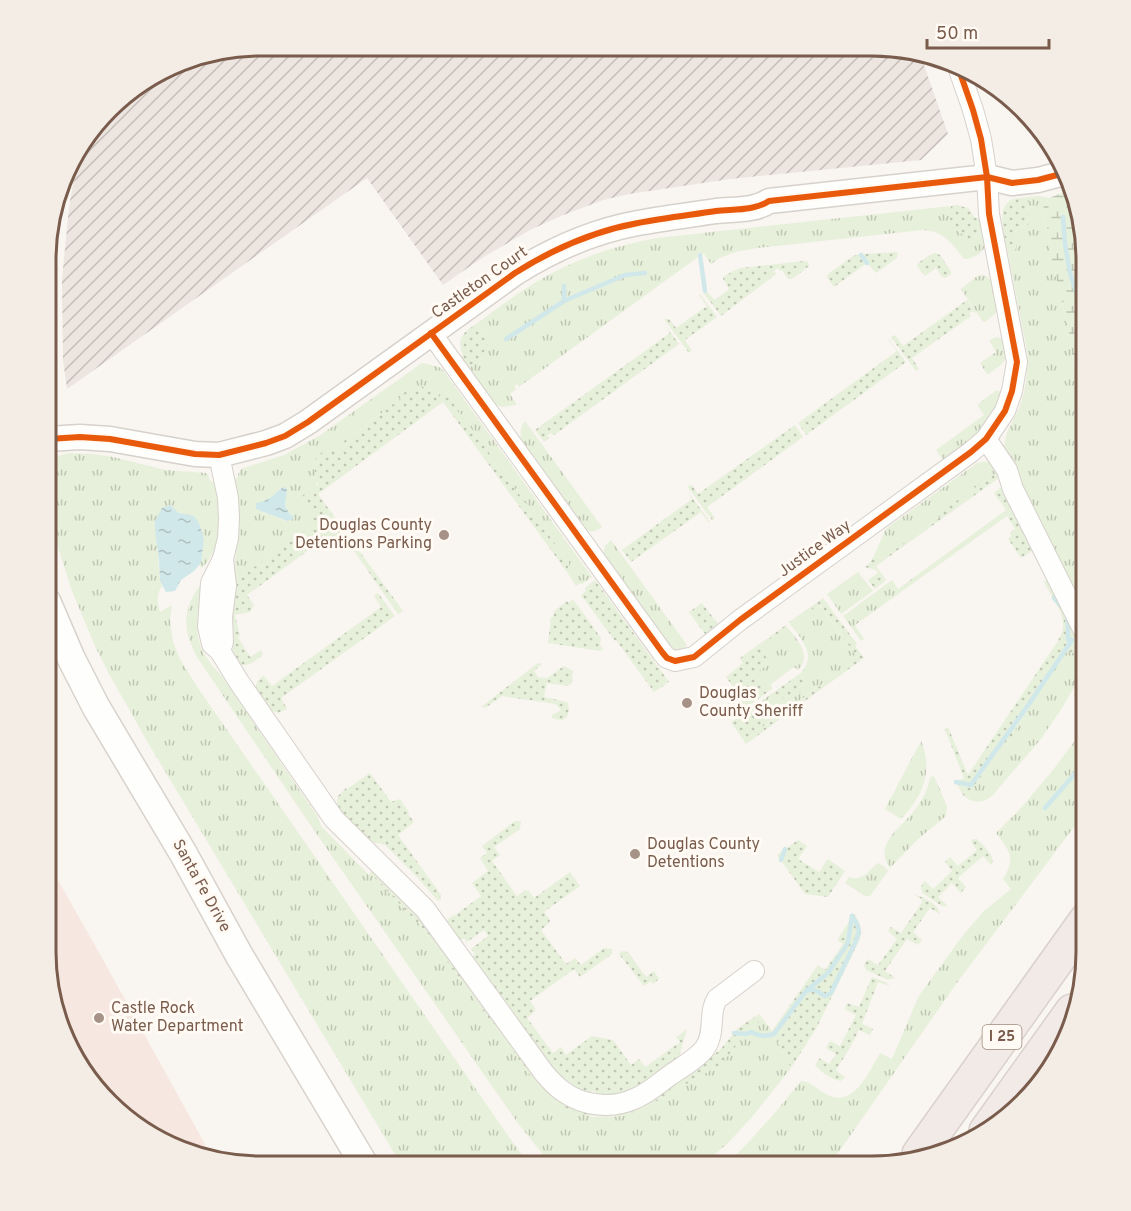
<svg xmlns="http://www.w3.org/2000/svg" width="1131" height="1211" viewBox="0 0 1131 1211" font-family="Overpass,sans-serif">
<defs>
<pattern id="industrial-furrows" width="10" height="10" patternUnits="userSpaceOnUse" patternTransform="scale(1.5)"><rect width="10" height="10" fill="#ede5e0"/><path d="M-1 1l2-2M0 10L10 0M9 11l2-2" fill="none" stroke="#c5bdb8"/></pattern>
<pattern id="grass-tufts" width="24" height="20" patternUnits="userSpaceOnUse" patternTransform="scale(1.5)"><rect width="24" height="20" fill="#e7f0db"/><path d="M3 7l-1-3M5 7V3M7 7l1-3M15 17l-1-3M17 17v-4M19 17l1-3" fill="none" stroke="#c0c6b4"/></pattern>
<pattern id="wetland-marsh" width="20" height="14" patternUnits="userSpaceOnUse" patternTransform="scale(1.5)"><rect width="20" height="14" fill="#e7f0db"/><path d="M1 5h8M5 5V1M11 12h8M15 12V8" fill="none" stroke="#c0c6b4"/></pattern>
<pattern id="garden-dots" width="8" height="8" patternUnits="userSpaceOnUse" patternTransform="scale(1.5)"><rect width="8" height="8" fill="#e7f0db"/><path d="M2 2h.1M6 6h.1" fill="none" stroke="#c0c6b4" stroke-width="1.8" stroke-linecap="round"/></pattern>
<pattern id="water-ripples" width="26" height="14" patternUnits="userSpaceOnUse" patternTransform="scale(1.5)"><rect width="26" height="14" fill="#d0e8ea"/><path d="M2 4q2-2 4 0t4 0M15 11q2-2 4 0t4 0" fill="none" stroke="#aebfc0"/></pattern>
</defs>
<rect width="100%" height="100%" fill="#f9f5f0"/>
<polygon fill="#f6e8e1" points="46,859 102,958 211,1155 153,1137 81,1071 45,965"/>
<polygon fill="url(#industrial-furrows)" points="260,45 899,47 920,54 948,134 921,160 730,179 629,194 603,200 561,216 530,230 482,258 443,285 367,178 67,389 63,360 62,280 69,207 73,184 88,135 118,98 190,57"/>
<g fill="url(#grass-tufts)" fill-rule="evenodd">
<path d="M1039 196 1049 198 1042 211 1049 234 1051 256 1069 332 1080 414V455L1086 465V623L1019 490 1015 466 1003 446C1006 441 1005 438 1007 433 1010 423 1018 413 1021 403 1026 388 1027 372 1028 356L1008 253H1013V236L1016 234 1017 224 1022 230 1030 224 1027 213 1029 209 1028 197Z"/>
<path d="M951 206 952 210H949C952 230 958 232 975 239L976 235 983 234C984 236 985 242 985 245 983 254 972 259 964 259 952 243 943 231 923 230L757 248 735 252 720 258 711 264 704 254H702L700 252 697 254 698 257 519 387 517 384 514 386 516 389 510 394 516 403V405L503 407 495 405 468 369 484 357 487 336 476 324C494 311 512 297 530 286 569 261 612 246 657 238Z"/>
<polygon points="982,275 988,277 993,282 998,308 995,314 985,322 983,322 961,289 976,277"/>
<path d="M996 337 1001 338 1004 340C1007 363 1007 360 989 374H987L980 363 996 352 990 342V340Z"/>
<path d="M422 363 439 367 443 370 592 577 582 584 581 583 576 586 567 572 569 563 445 393 439 397 425 387 401 397 396 404 364 425 359 432 340 448 337 449 330 450 316 458C313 481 323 503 313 525L232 583C237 548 243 513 233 479L238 478V474L241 469 284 455 319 436ZM281 488 287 490 285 506 289 513 292 515 293 519 286 521 256 509 259 503C269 502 275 495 281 488Z"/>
<path d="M997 390 1001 392C996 424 968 442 945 460H943L936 450 984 415 978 406 979 403Z"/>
<path d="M525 421 602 527C595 532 591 533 584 529L523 445C520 436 519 428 525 421Z"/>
<path d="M70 453 92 454 113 457 166 470 206 473 208 475 211 482 216 481C222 511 225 545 202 568L199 565 201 563 204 539 199 523 179 513 169 505 155 521 160 581 162 586C156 595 157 602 160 612L172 605 170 620 173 642 180 659 198 688 509 1137 530 1166H402L148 743 108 672 95 646 72 591 56 541 48 509V466L58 456Z"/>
<path d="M992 461 999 471 942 512 943 515 882 559 874 556 885 530 887 528 977 463C982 461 986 463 992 461Z"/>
<polygon points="1006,510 1007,516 855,625 864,639 861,641 843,616 892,580 898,589"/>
<polygon points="611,540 687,645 683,650 676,652 670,649 603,555 605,546"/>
<polygon points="858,572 873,591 841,614 827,594"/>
<path d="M200 586H202L205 608H198C196 642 198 650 221 675L318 817 321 826 369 875 370 873 420 925 539 1087 555 1103 593 1117H613L631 1113 650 1105 721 1064 751 1028 763 1019 772 1031 791 1068 752 1117 727 1144 701 1166H554L548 1161 517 1122 309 823 197 657C188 639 182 623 190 603 193 597 195 591 200 586Z"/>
<path d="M818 605 820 606 858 658 763 727 751 709 774 692 784 699 804 678 801 673C817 654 802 640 790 624Z"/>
<path d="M787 627C797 640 813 655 798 670L794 667 771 684 772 689 769 691 755 673 769 663 759 647Z"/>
<path d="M1066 649 1074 653 1079 654 1081 658 1080 665 1086 667 1062 708 1041 739 992 796C985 802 978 803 970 800L969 796 971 790 994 759 1003 752 1022 719 1021 716Z"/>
<path d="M1086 726V811L956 984 829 1166H725L743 1148 773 1115 801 1081C810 1081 818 1090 826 1094 853 1110 869 1072 880 1053L892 1059 917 1000 921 993 964 934 984 911 1011 889 1003 879C1016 858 1010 851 996 833L1020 809 1053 770Z"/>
<path d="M921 741C934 772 922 797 901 819L885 809Z"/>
<path d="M933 776 936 780 947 807 946 816 917 840 890 868C873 844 900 829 913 812 922 802 927 791 930 778Z"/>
<path d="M878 863 884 866 888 871 870 896H865L845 883 849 877C862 882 868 871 878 863Z"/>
</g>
<polygon fill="url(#wetland-marsh)" points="1067,191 1086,246 1086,465 1080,455 1075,436 1081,429 1080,414 1069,332 1051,256 1049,234 1042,210 1049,198"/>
<g fill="url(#garden-dots)">
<path d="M1028 197 1029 209 1027 213 1030 215 1032 220 1026 228 1022 230 1017 226 1016 234 1014 236 1016 241V249L1013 253H1008C1005 239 994 207 1013 199 1017 198 1023 198 1028 197Z"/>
<path d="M957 205 968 208 975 218H980L983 234 976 235 974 241C964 243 967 241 963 235 962 234 956 230 955 229 950 224 950 216 949 210L951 209V206Z"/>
<polygon points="897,252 898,254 897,258 876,273 867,263 834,287 827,277 828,274 853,256 861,254"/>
<polygon points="935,253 940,255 951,271 951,274 945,278 942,277 936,268 925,276 917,266 918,263 930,255"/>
<polygon points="804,261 808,262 809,266 792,279 788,279 782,270 780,271 778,268 774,271 776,274 721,316 703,292 706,291 715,300 729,289 723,279 723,277 733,271 741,268"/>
<polygon points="700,294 717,317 685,340 692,350 689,353 664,319 669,319 676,328 707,306 699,295"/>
<polygon points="967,300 976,312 975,313 973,311 969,313 971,316 912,358 919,369 916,371 891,337 895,335 903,346"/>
<polygon points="663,322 679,344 554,435 551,433 547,436 550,438 544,442 535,430 670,333"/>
<path d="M476 324 487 336 488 344 485 350 484 357 468 369 460 358 463 355C456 338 463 333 476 324Z"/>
<polygon points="888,339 889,339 906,362 806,435 798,423 897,351"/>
<path d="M420 386 431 390 439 397 445 392 569 563 567 572 443 402 318 494 403 611 398 614 347 541 336 548 328 536 247 595 254 605 250 612 235 615 240 636 238 637 250 657 261 650 263 654C257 660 248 668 239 664 224 640 231 610 232 583L313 525 310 521 317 516 302 496 318 485 315 478V463L316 458 320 454 325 450 337 449 340 448 345 440 359 432 364 425 383 413 388 405 396 404 405 392Z"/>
<polygon points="795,425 803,437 707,507 715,518 712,520 687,486 692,485 698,494"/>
<polygon points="999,471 999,476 996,480 876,566 886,580 875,589 868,580 878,573 876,570 865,567 869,564 874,556 882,559 943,515 941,512"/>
<polygon points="1004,485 1034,550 1021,558 1008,539 1011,536 1010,533 1015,529 1007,516 1006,510 994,493"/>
<polygon points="685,488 710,522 709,523 701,512 631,562 622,550 692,499"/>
<path d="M1045 560 1081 638 1086 650V667L1079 665 1081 658 1079 654 1071 652 1066 649 1021 716 1022 719 1003 752 994 759 971 790 969 796 970 800 963 795 956 782 964 778 945 730 948 727 968 775 1058 641C1060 636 1063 632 1063 627 1065 614 1050 594 1044 582L1048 579 1039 565Z"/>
<polygon points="595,580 669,682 654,692 616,640 615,641 581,595 586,591 585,588"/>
<path d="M378 593 395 616 281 698 287 709 278 713 271 710 268 707 256 689C255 683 258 680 263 676H264L272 686 381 607 374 596Z"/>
<polygon points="823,598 857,644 855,646 864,658 746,744 731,722 751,709 764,727 858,658 820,605 817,606 790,624 789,622"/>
<polygon points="573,599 601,638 600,645 603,649 600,651 548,643 551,617 553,617 554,611 567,601 569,603"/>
<polygon points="702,603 718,624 705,634 689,612"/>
<polygon points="786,625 787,627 759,647 770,663 756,673 769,691 729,720 721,709 739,695 726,677 743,663 740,658"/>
<path d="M538 663 542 664 534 671 538 677 547 678 564 666 573 671 572 683 567 686 547 683 544 697 567 702C570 707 570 719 561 720 558 720 555 719 552 718V715L561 710 556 704 502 696 485 708 481 707Z"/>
<path d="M801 673C808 686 801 695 789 700L779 697 774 692Z"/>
<polygon points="370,773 391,802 400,799 409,812 408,814 414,822 398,835 441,895 440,897 441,899 438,901 419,879 385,845 371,841 368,839 338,809 337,801 338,796 346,788 347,789"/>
<polygon points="515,821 521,821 520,829 494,847 500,855 492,861 517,896 525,890 529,891 534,898 570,872 580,886 544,912 550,920 549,923 541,930 566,964 575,958 581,965 604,948 612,949 612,954 580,977 574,969 530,1001 535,1008 535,1011 527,1018 553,1053 561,1047 566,1055 592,1036 613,1040 631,1065 639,1059 645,1067 680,1042 676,1037 687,1029 679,1057 643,1084 619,1095 596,1096 596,1092 592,1091 591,1095 570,1085 554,1071 471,958 475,954 471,949 488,936 484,930 467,942 464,938 459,941 446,923 448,919 453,915 454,916 481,896 472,883 488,871 480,858 487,853 482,846"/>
<path d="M973 839H977C983 846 995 855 992 864L991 865 983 856 958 878 966 887 961 893 952 883 938 897 948 906H942L922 893 921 886 925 881 933 889 952 871 945 862 950 857 958 866 977 850 971 842Z"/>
<polygon points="798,840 807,846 798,859 819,872 828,859 845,871 828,897 805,894 777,855"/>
<polygon points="375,870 420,916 539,1079 595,1113 700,1064 720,1050 738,1028 759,1014 763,1019 751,1028 721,1064 650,1105 631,1113 622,1116 604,1117 579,1114 563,1108 555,1103 539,1087 420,925 370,873"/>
<path d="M914 894C924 898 938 903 940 914L930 908 913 932 922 940 918 945 907 939 885 971 895 978 888 980 866 970 864 965 868 959 878 965 897 939 888 931 891 927 901 933 923 901Z"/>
<path d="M853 913C859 920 863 928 860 939L817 1027 791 1068 772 1031 818 965 825 970 843 944 837 940 851 919 849 918Z"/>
<polygon points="621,951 628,952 646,977 654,971 659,979 653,984 651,981 644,986 619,954"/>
<path d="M872 977 887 983 890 986 878 982 862 1024 873 1029 870 1035 859 1030 850 1048 836 1070 845 1077 841 1081C832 1080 821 1072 815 1065L820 1058 829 1064 836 1054 826 1048 830 1041 840 1046 856 1015 845 1009 847 1003 859 1007Z"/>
</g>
<g fill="url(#water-ripples)">
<path d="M283 487 286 488 287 490 285 506 289 513 294 517 293 519 287 521 256 509V503C269 502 274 494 283 487Z"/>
<polygon points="170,505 179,513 194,516 199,523 204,539 201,563 194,571 181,580 175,591 166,592 160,581 159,561 155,530 155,521 162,508"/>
</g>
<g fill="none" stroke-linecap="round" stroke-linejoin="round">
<g stroke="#d0e8ea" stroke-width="4.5">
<polyline points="1063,217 1065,244 1070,273 1078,298 1086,331"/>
<polyline points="700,255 705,291"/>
<polyline points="861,255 867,263"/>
<polyline points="564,301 625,275 645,273"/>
<polyline points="506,339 564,301 564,286"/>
<polyline points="1054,598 1061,606"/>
<polyline points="1067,616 1068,624 1068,640 1071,641"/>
<polyline points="956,782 971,785 1029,704 1072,640"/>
<polyline points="1045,808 1086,761"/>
<polyline points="781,860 785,849"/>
<polyline points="807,990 828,973 846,946 848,942 852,916"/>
<path d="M734 1033 746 1034 751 1032C759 1036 765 1037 774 1034L806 991 813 989 825 996 831 993 856 941 859 931 857 924 852 916"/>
</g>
<defs>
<g id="minor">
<polyline points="431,333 662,652 667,658 675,661 694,657 740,620 971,452 986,439 1005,411 1012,391 1017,362 989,214 987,177 981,139 973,110 958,67"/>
<polyline points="986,439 1007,470 1013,489 1086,635"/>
<path d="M219 455 228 498 229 518 228 538 223 559 211 583 208 626 212 644 220 651 239 682 334 819 425 909 544 1073C550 1080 556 1087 564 1092 583 1106 612 1109 634 1099 647 1094 658 1084 669 1076 680 1068 697 1059 705 1048 716 1032 708 1013 717 999L754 971"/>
<polyline points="220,651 223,642 222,617 226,586 223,559"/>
<polyline points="1085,682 1086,682"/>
</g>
<path id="tertiary" d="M48 439 80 437 110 439 195 454 219 455 266 443 285 436 308 422 515 273C553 249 594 231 638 223 664 218 690 215 716 211 734 209 754 211 769 201L987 177 1012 183 1038 180 1061 174"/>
<polyline id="secondary" points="47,602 71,658 96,707 183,853 239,955 365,1166"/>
<g id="motorway">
<polyline points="986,1131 1072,1011"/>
<polyline points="919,1154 1086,920"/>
</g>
</defs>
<use href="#minor" stroke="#d7d1cb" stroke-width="22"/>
<use href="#tertiary" stroke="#d7d1cb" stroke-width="27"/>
<use href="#secondary" stroke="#d9d2cb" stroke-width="30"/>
<use href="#motorway" stroke="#dad1cc" stroke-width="36"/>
<use href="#minor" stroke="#fefefd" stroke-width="20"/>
<use href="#tertiary" stroke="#fefefd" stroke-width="24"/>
<use href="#secondary" stroke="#fefefd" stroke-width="27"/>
<use href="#motorway" stroke="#f2eae7" stroke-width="33"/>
<defs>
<g id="cycleway">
<polyline points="431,333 662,652 667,658 675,661 694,657 740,620 971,452 986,439 1005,411 1012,391 1017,362 989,214 987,177 981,139 973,110 958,67"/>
<path d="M48 439 80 437 110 439 195 454 219 455 266 443 285 436 308 422 515 273C553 249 594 231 638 223 664 218 690 215 716 211 734 209 754 211 769 201L987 177 1012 183 1038 180 1061 174"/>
</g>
</defs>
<use href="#cycleway" stroke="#fffaf3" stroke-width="10"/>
<use href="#cycleway" stroke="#e8590c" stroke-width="6"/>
</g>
<g fill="#a69286" stroke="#fffaf3" stroke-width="2">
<circle cx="444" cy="535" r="6"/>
<circle cx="687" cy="703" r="6"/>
<circle cx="635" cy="854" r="6"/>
<circle cx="99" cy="1018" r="6"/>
</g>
<g text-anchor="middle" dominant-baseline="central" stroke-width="6" stroke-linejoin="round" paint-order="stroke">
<rect fill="#fffaf3" stroke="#a28b7f" stroke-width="1.5" x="982.5" y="1025" width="39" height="24" rx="4.5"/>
<g font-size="15" font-weight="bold" fill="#7a5c4d">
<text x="1002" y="1037">I 25</text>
</g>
<g font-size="16" fill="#7a5c4d" stroke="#fffaf3">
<text transform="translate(480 283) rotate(-35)">Castleton Court</text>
<text transform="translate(815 549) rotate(-36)">Justice Way</text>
<text transform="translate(201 886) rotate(61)">Santa Fe Drive</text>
</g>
<g font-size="16" fill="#7a5c4d" stroke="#fffaf3" text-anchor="start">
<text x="432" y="526" text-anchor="end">Douglas County<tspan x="432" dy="18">Detentions Parking</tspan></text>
<text x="699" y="694">Douglas<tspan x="699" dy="18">County Sheriff</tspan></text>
<text x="647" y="845">Douglas County<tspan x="647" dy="18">Detentions</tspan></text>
<text x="111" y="1009">Castle Rock<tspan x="111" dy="18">Water Department</tspan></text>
</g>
</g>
<path d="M0 0H1131V1211H0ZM260 56H872A204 204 0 0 1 1076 260V952A204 204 0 0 1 872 1156H260A204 204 0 0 1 56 952V260A204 204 0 0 1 260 56Z" fill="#f4ede6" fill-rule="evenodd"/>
<path fill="none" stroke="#7a5c4d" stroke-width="3" d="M260 56H872A204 204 0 0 1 1076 260V952A204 204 0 0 1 872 1156H260A204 204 0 0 1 56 952V260A204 204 0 0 1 260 56Z"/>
<path d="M927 39v9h122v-9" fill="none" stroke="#7a5c4d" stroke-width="3"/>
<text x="936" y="39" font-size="18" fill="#7a5c4d" stroke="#fffaf3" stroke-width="4.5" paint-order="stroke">50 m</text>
</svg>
